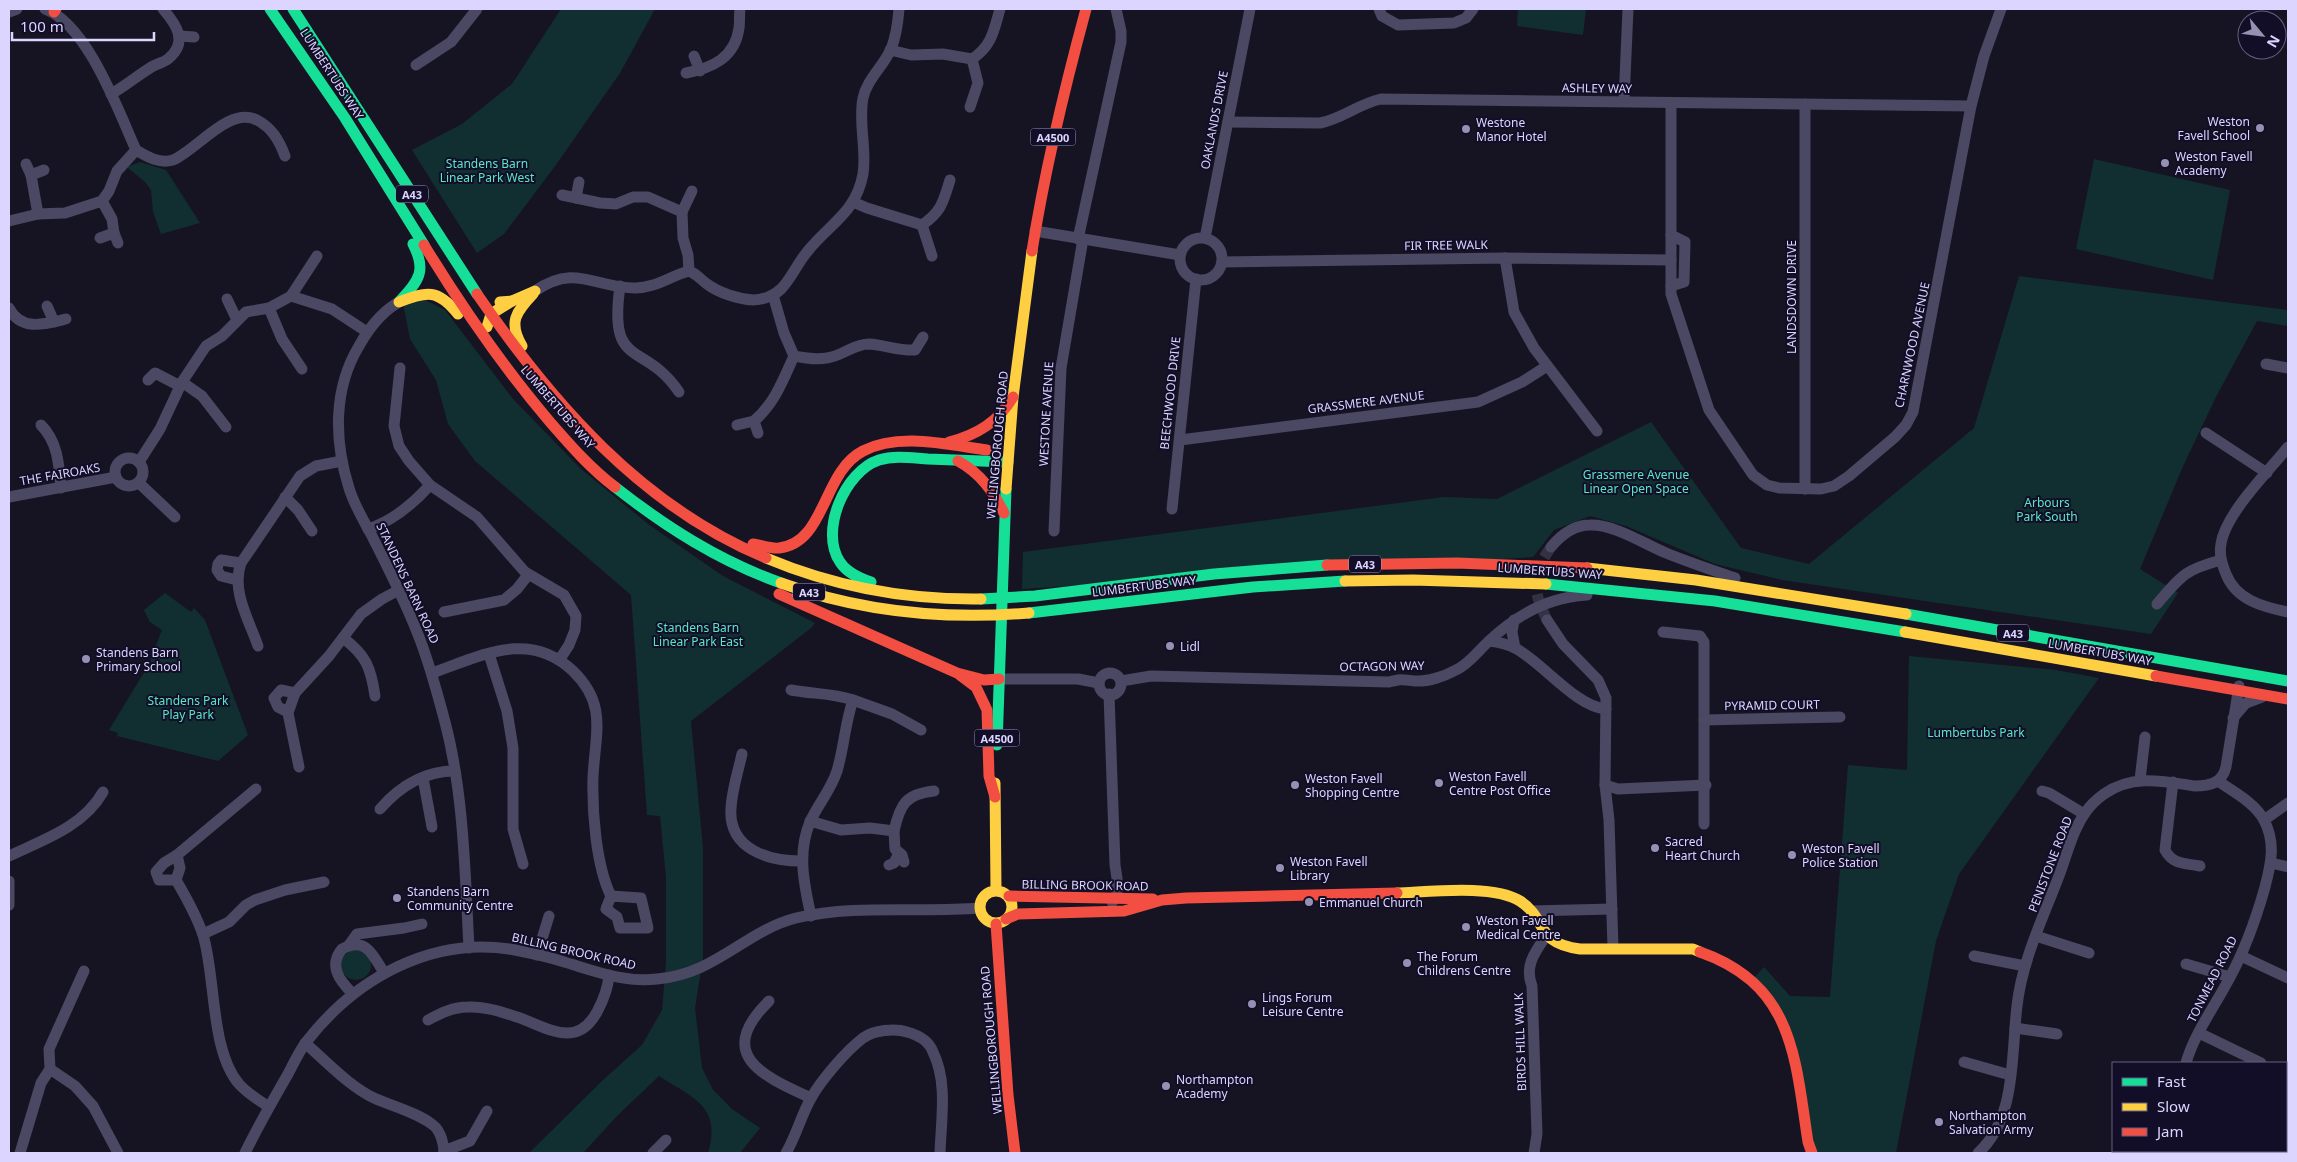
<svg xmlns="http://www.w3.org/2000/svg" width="2297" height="1162" viewBox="0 0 2297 1162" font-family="'Noto Sans',sans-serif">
<rect width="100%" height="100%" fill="#161422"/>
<g fill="#112f30">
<polygon points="561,9 655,9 620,73 558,162 504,234 477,253 412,150 462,124 512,84"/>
<polygon points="1518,9 1586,9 1583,35 1517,26"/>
<polygon points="2094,159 2230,190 2213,280 2076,249"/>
<polygon points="140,162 166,170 200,223 161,234 153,212 151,190 145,182 127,167"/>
<polygon points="2019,276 2288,310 2288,326 2257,321 2217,395 2184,464 2140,569 2178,593 2151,634 1782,580 1715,564 1626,526 1590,516 1554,530 1533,557 1022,589 1023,552 1444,497 1497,499 1651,422 1741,548 1809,564 1974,428"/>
<path d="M421 298 445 310 513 399 581 469 648 524 723 576 815 623 811 628 691 721 703 848V958L695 1008 702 1068 713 1090 732 1109 760 1128 740 1153H708C722 1106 693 1098 659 1076L618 1115 583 1153H529L603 1080 642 1045 662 1010 666 962V877L660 816 647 815 631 595 475 461 448 424 436 380 410 339 403 303Z"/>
<polygon points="165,593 191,612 194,608 205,620 248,735 218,761 117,736 118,733 109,730 148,666 162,630 150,622 144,610"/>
<polygon points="1909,656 2056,670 2099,678 1959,874 1936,941 1896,1153 1812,1153 1794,1052 1752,980 1764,967 1790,996 1830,997 1848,765 1907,770"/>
<circle cx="356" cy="965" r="15"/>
</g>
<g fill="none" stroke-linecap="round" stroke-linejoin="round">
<path stroke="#343143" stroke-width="11" stroke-dasharray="11 5.5" stroke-linecap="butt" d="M1547 620C1532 589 1531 576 1551 547"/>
<g stroke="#4a4863" stroke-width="11">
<path d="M45 9C87 24 118 110 136 150 148 157 159 164 173 160 198 149 229 106 257 120 272 128 279 140 285 156"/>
<polyline points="1379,9 1382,16 1398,25 1454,23 1466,18 1473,9"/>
<polyline points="9,12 17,9"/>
<polyline points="180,36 194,37"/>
<path d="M890 50 911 55 943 54 972 59C992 46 994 30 1000 9"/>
<polyline points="694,56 700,71"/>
<polyline points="416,65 451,42 477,9"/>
<path d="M686 73C712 68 735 58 739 28 740 22 739 15 740 9"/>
<path d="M111 94C125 86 137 76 150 68 155 64 163 63 168 59 189 42 176 24 163 9"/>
<polyline points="1624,101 1628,9"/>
<polyline points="1671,103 1671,294 1709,410 1753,475 1767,485 1779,488 1821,489 1834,486 1849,476 1895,437 1906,425 1913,412 1971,106 1984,56 2001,9"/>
<polyline points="1805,104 1805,489"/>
<polyline points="970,107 978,83 972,59"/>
<path d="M1228 122 1320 123C1342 119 1358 104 1381 99L1971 106"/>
<polyline points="26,164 31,175 38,214"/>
<polyline points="31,175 44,170"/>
<polyline points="562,195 600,203 616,204 633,197 648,197 682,212 683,238 688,255 689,271"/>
<polyline points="576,198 579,182"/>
<polyline points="102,201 112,219 114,233 118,243"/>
<path d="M853 202 867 208 922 225C942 211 943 202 950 180"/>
<polyline points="682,212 692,191"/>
<polyline points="9,221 38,214 65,213 102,201 109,191 117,171 136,150"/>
<polyline points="922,225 932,256"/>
<polyline points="1035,231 1180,255"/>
<circle cx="1201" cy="259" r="21"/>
<polyline points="100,238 114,233"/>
<polyline points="1205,238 1250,9"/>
<polyline points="1078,239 1121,42 1121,31 1116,9"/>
<polyline points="1505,258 1514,312 1534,348 1597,431"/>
<polyline points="1222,262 1505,258 1671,260"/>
<path d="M620 286C608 371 644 340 679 392"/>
<polyline points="1671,286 1684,282 1685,242 1671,235"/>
<path d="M535 291C576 263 594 288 635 288 656 288 670 276 689 271 697 274 700 279 707 284 719 293 738 299 753 300 762 300 774 296 781 289 791 279 797 264 807 252 829 224 856 213 863 174 867 149 858 123 863 98 867 79 883 67 891 49 896 37 898 22 899 9"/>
<path d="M773 295 784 333 794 356C811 359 824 361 840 354 850 350 857 344 869 344 885 345 899 351 915 350L923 337"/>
<polyline points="291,296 317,256"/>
<polyline points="227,299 237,320"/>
<path d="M403 300C384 309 369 328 359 346 333 389 334 441 349 488 354 505 364 521 372 536 388 568 404 599 417 632 429 661 437 692 445 722 464 794 465 874 469 948"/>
<polyline points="47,306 54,322"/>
<path d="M9 308C21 332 46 324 66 319"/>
<polyline points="269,308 282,339 302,369"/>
<polyline points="2266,364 2288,368"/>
<polyline points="400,368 394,426 399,446 409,461 430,485 477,517 525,572 564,595 576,616 575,630 569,645 560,659"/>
<polyline points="148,380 155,373 180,386"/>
<polyline points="182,382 202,396 226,427"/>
<path d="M41 425C58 442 59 465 61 488"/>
<polyline points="737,425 754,421"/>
<path d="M758 433 754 421C775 403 783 380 794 356"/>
<polyline points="2206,433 2267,473"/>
<polyline points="1180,440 1478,402 1522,382 1547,366"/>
<path d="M2288 447C2269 471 2225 514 2221 544 2219 555 2222 564 2226 574 2236 600 2263 607 2288 612"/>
<circle cx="129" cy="472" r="14"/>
<polyline points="139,462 160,429 182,382 206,346 222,336 246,312 269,308 291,296 332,309 367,332"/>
<polyline points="139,483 175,517"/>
<polyline points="9,497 116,477"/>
<polyline points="285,497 298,510 312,531"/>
<polyline points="1172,509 1196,279"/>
<path d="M368 529C393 521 413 504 430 485"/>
<polyline points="1054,531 1061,368 1083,239"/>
<path d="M1551 547C1561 535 1574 525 1590 525 1614 524 1644 544 1666 553 1688 562 1712 570 1735 578"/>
<polyline points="237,580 221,576 217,570 218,564 221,560 241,563"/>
<path d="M2157 604C2181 576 2184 570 2221 560"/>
<polyline points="444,612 504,600 517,589 528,575"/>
<polyline points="1514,620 1512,632 1515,648"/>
<polyline points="1547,620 1563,644 1598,680 1606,698 1605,785 1609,820 1613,948"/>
<polyline points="1663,632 1700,636 1704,642 1704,824"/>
<path d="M343 638C366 655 371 668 375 696"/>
<path d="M1489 641C1497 642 1507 644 1515 648 1542 662 1576 707 1606 709"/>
<path d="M258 646C249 620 231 591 241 563L300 476 316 466 342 461"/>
<polyline points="489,654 507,711 513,748 513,829 523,864"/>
<path d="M432 673C481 656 529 629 573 671 608 705 595 734 593 777 592 811 596 866 611 896"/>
<circle cx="1110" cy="684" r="11"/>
<polyline points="999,679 1078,679 1099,683"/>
<path d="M1121 681 1151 676 1389 682C1404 678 1402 680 1415 681 1428 682 1445 676 1456 670 1469 664 1478 651 1488 642 1515 616 1549 597 1587 595"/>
<path d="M791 690C812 694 833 693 853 700"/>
<polyline points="1109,694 1115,865 1117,878 1117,897 1112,902"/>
<polyline points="288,712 278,707 274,698 281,690 295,693"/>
<polyline points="2233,718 2246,703 2262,697"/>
<polyline points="1704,720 1840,717"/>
<path d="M742 754C738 772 732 790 731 808 728 849 768 861 801 861"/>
<polyline points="299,767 288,713 295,693 329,656 361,614 382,599 399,590"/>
<polyline points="423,778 432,827"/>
<polyline points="2140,780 2145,737"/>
<path d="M2173 782 2165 850C2173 865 2185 863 2200 866"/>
<polyline points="1605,785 1618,789 1706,785"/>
<path d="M256 789 177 855 180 868 176 880C186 897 197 917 203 935 216 977 210 1050 239 1084 247 1093 258 1100 269 1107"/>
<polyline points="2042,791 2049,793 2084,814"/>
<path d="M380 809C400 786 424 771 455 771"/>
<polyline points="2264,820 2288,803"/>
<path d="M810 821 841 830 870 828 894 831C900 804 906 794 934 791"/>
<polyline points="894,831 895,849 902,855 904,862"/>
<path d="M9 856C43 840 83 827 103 792"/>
<polyline points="2271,863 2288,867"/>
<polyline points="889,865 894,863 899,853"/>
<polyline points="176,880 159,880 156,872 164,863 177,855"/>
<polyline points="9,881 9,905"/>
<polygon points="611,896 641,898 648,928 620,928 617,917 606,909"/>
<polyline points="1531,911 1612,909"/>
<path d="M811 916C804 884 797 853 810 822 818 804 831 790 837 771 844 748 845 723 853 700L892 714 921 730"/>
<polyline points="203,934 229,922 246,905 255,900 285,890 324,882"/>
<polyline points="2036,936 2089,953"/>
<polyline points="349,945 357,934 404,928 422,924"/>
<polyline points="537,955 549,916"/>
<polyline points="1974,956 2025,966"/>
<polyline points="2241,956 2288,978"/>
<polyline points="2186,964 2230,977"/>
<polyline points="84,971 49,1049 50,1069 75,1086 93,1106 118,1153"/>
<path d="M352 993C340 981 328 966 342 949 366 936 373 955 384 973"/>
<path d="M769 1001C714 1055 763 1076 811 1098"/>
<path d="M428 1020C441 1013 453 1007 468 1007 484 1006 502 1012 517 1017 547 1027 576 1050 597 1012 604 999 608 989 609 975"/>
<polyline points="2015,1028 2057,1034"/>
<polyline points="2199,1033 2261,1063"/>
<path d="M305 1043C327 1062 349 1086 374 1098 394 1107 416 1112 433 1125 441 1131 444 1145 444 1153"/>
<polyline points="1964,1062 2010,1075"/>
<path d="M2186 1063C2194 1034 2215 1006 2229 979 2245 950 2256 919 2265 887 2271 864 2276 843 2264 820 2255 803 2234 792 2218 781"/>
<polyline points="2286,1071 2288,1072"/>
<polyline points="444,1151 470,1141 487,1111"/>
<polyline points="2210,1151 2217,1153"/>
<polyline points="20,1153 41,1083 50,1069"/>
<path d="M245 1153C258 1126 273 1100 288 1074 294 1063 299 1051 307 1041 356 978 433 935 515 950 530 953 546 956 561 961 592 970 623 983 657 979 716 974 745 931 796 918 856 904 919 913 979 908"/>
<polyline points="653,1153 666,1140"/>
<path d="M786 1153C796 1136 801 1116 811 1098 822 1079 846 1051 863 1038 874 1030 895 1028 907 1032 918 1035 929 1041 933 1052 948 1082 941 1121 940 1153"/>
<path d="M1534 1153 1537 1134 1532 986C1524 966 1535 952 1546 936"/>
<path d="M1978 1153C2017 1118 2011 1054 2017 1006 2022 960 2044 916 2060 873 2067 854 2073 830 2085 813 2089 807 2097 799 2104 794 2132 774 2163 781 2195 786 2210 786 2222 783 2226 767L2239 686"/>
</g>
<g stroke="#16e098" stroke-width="11">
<polyline points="270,9 345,118 424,245"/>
<polyline points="293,9 477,294"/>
<path d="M400 301C419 280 427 271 413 244"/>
<path d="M615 487C666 527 719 561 781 583"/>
<path d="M871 582C859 578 847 573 840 562 819 531 845 471 879 460 895 455 912 458 928 459 955 460 981 461 1008 462"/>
<polyline points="1546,584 1715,601 1905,632"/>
<polyline points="981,599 1035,596 1214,574 1327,565"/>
<polyline points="1029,613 1253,587 1345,581"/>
<polyline points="1906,614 2288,681"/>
<polyline points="997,745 1006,489"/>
</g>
<g stroke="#ffcf43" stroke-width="11">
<path d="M399 302C427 291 438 289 458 314"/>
<polyline points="500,302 512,301 535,291"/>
<polyline points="487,327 491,314 512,301"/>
<path d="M522 346C508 322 516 312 533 294"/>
<polyline points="1006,489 1013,397 1032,251"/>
<path d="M766 558C835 587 906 600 981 599"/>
<polyline points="1587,568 1696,580 1906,614"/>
<polyline points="1345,581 1413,580 1546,584"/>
<path d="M781 583C861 612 944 620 1029 613"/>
<polyline points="1905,632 2156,676"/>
<polyline points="995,783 996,890"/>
<circle cx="996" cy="907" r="16"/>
<path d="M1397 893C1428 892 1493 884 1520 901 1548 919 1534 943 1580 949H1693L1700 952"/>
</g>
<g stroke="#f24e42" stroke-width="11">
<polyline points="54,12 56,9"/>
<path d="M424 245C462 307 503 367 550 422 570 445 591 469 615 487"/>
<path d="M1032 251C1045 169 1064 90 1086 9"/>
<path d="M477 294C552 403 641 506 766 558"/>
<path d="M949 442C977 435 998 422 1013 397"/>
<path d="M958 461C980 473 993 491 1004 513"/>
<path d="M753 544C761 545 771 549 779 548 826 543 822 472 863 451 899 432 949 445 987 450"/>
<polyline points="1327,565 1457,563 1587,568"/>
<polyline points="779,594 957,673 984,680 999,679"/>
<polyline points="960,675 976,687 987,710 989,776 995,797"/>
<polyline points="2156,676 2288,699"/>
<polyline points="1009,896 1153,899"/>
<polyline points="1006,919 1018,914 1124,911 1162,900 1186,898 1397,893"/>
<polyline points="996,924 1008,1095 1015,1153"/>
<path d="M1700 952C1794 985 1795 1058 1808 1142L1812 1153"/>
</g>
</g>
<g fill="#9691b2" stroke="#130e28" stroke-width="2">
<circle cx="2260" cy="128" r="5"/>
<circle cx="1466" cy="129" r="5"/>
<circle cx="2165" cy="163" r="5"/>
<circle cx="1170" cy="646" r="5"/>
<circle cx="86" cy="659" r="5"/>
<circle cx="1439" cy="783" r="5"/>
<circle cx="1295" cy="785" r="5"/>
<circle cx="1655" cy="848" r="5"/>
<circle cx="1792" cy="855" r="5"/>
<circle cx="1280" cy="868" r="5"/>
<circle cx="397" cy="898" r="5"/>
<circle cx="1309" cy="902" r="5"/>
<circle cx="1466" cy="927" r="5"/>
<circle cx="1407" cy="963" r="5"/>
<circle cx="1252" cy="1004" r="5"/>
<circle cx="1166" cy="1086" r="5"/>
<circle cx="1939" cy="1122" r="5"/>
</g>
<g text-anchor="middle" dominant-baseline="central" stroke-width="4" stroke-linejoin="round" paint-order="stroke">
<g fill="#130e28" stroke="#9f99be" stroke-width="1">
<rect x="1030.5" y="128.5" width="45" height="17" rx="4"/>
<rect x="396" y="185.5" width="32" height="17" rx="4"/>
<rect x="1349" y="555.5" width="32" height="17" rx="4"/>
<rect x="793" y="583.5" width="32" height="17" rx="4"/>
<rect x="1997" y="624.5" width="32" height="17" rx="4"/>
<rect x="974.5" y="729.5" width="45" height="17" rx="4"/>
</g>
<g font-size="11" font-weight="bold" fill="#dbd5ff">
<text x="1053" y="137">A4500</text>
<text x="412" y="194">A43</text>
<text x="1365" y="564">A43</text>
<text x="809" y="592">A43</text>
<text x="2013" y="633">A43</text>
<text x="997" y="738">A4500</text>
</g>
<g font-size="12" fill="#dbd5ff" stroke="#130e28">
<text transform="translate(332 74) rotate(57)">LUMBERTUBS WAY</text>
<text transform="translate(1597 88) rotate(1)">ASHLEY WAY</text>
<text transform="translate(1214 120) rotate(-79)">OAKLANDS DRIVE</text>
<text transform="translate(1446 245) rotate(-1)">FIR TREE WALK</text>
<text transform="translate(1791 297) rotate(-90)">LANDSDOWN DRIVE</text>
<text transform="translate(1912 345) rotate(-78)">CHARNWOOD AVENUE</text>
<text transform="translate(1170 393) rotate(-84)">BEECHWOOD DRIVE</text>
<text transform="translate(1366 402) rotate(-7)">GRASSMERE AVENUE</text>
<text transform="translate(558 407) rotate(49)">LUMBERTUBS WAY</text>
<text transform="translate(1046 414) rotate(-87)">WESTONE AVENUE</text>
<text transform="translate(997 445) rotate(-85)">WELLINGBOROUGH ROAD</text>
<text transform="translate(60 474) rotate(-10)">THE FAIROAKS</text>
<text transform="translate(1550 571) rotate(4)">LUMBERTUBS WAY</text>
<text transform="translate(408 583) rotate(65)">STANDENS BARN ROAD</text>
<text transform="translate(1144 586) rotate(-7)">LUMBERTUBS WAY</text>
<text transform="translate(2100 652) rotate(10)">LUMBERTUBS WAY</text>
<text transform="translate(1382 666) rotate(-1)">OCTAGON WAY</text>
<text transform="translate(1772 705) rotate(-1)">PYRAMID COURT</text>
<text transform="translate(2050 864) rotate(-69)">PENISTONE ROAD</text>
<text transform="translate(1085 885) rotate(1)">BILLING BROOK ROAD</text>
<text transform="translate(574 951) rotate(13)">BILLING BROOK ROAD</text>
<text transform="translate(2212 979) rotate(-63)">TONMEAD ROAD</text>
<text transform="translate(991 1040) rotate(-95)">WELLINGBOROUGH ROAD</text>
<text transform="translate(1520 1042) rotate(-92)">BIRDS HILL WALK</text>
</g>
<g font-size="12" fill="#dbd5ff" stroke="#130e28" text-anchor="start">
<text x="2250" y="121" text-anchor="end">Weston<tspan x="2250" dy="14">Favell School</tspan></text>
<text x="1476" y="122">Westone<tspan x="1476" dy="14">Manor Hotel</tspan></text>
<text x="2175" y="156">Weston Favell<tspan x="2175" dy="14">Academy</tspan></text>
<text x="1180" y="646">Lidl</text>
<text x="96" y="652">Standens Barn<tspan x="96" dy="14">Primary School</tspan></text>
<text x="1449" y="776">Weston Favell<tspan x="1449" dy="14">Centre Post Office</tspan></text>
<text x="1305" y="778">Weston Favell<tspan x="1305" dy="14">Shopping Centre</tspan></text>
<text x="1665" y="841">Sacred<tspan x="1665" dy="14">Heart Church</tspan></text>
<text x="1802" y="848">Weston Favell<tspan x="1802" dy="14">Police Station</tspan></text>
<text x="1290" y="861">Weston Favell<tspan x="1290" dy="14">Library</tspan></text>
<text x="407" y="891">Standens Barn<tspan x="407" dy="14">Community Centre</tspan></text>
<text x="1319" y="902">Emmanuel Church</text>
<text x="1476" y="920">Weston Favell<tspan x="1476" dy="14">Medical Centre</tspan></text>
<text x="1417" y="956">The Forum<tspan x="1417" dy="14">Childrens Centre</tspan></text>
<text x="1262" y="997">Lings Forum<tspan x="1262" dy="14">Leisure Centre</tspan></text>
<text x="1176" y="1079">Northampton<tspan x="1176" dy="14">Academy</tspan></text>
<text x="1949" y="1115">Northampton<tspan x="1949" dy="14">Salvation Army</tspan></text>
</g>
<g font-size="12" fill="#58e8c8" stroke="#130e28">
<text x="487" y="163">Standens Barn<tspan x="487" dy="14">Linear Park West</tspan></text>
<text x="1636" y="474">Grassmere Avenue<tspan x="1636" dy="14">Linear Open Space</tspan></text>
<text x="2047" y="502">Arbours<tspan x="2047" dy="14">Park South</tspan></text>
<text x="698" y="627">Standens Barn<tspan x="698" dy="14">Linear Park East</tspan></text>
<text x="188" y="700">Standens Park<tspan x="188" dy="14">Play Park</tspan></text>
<text x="1976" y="732">Lumbertubs Park</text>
</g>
</g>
<rect width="2297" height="1162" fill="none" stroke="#dbd5ff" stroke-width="20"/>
<rect x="2112" y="1062" width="175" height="90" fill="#130e28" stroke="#635e7e"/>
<rect x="2122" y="1078" width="25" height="8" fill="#16e098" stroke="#635e7e"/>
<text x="2157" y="1087" font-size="15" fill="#dbd5ff">Fast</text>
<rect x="2122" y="1103" width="25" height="8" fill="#ffcf43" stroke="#635e7e"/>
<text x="2157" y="1112" font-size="15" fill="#dbd5ff">Slow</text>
<rect x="2122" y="1128" width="25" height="8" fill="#f24e42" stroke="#635e7e"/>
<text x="2157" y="1137" font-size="15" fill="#dbd5ff">Jam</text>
<g transform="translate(2262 35) rotate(119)"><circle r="24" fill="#130e28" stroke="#635e7e"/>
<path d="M0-4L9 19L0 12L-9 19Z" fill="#9691b2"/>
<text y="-8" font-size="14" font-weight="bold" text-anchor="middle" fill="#dbd5ff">N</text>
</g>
<path d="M12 32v8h142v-8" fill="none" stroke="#dbd5ff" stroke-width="2.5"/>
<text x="20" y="32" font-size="15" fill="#dbd5ff" stroke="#130e28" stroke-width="4" paint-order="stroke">100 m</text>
</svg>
